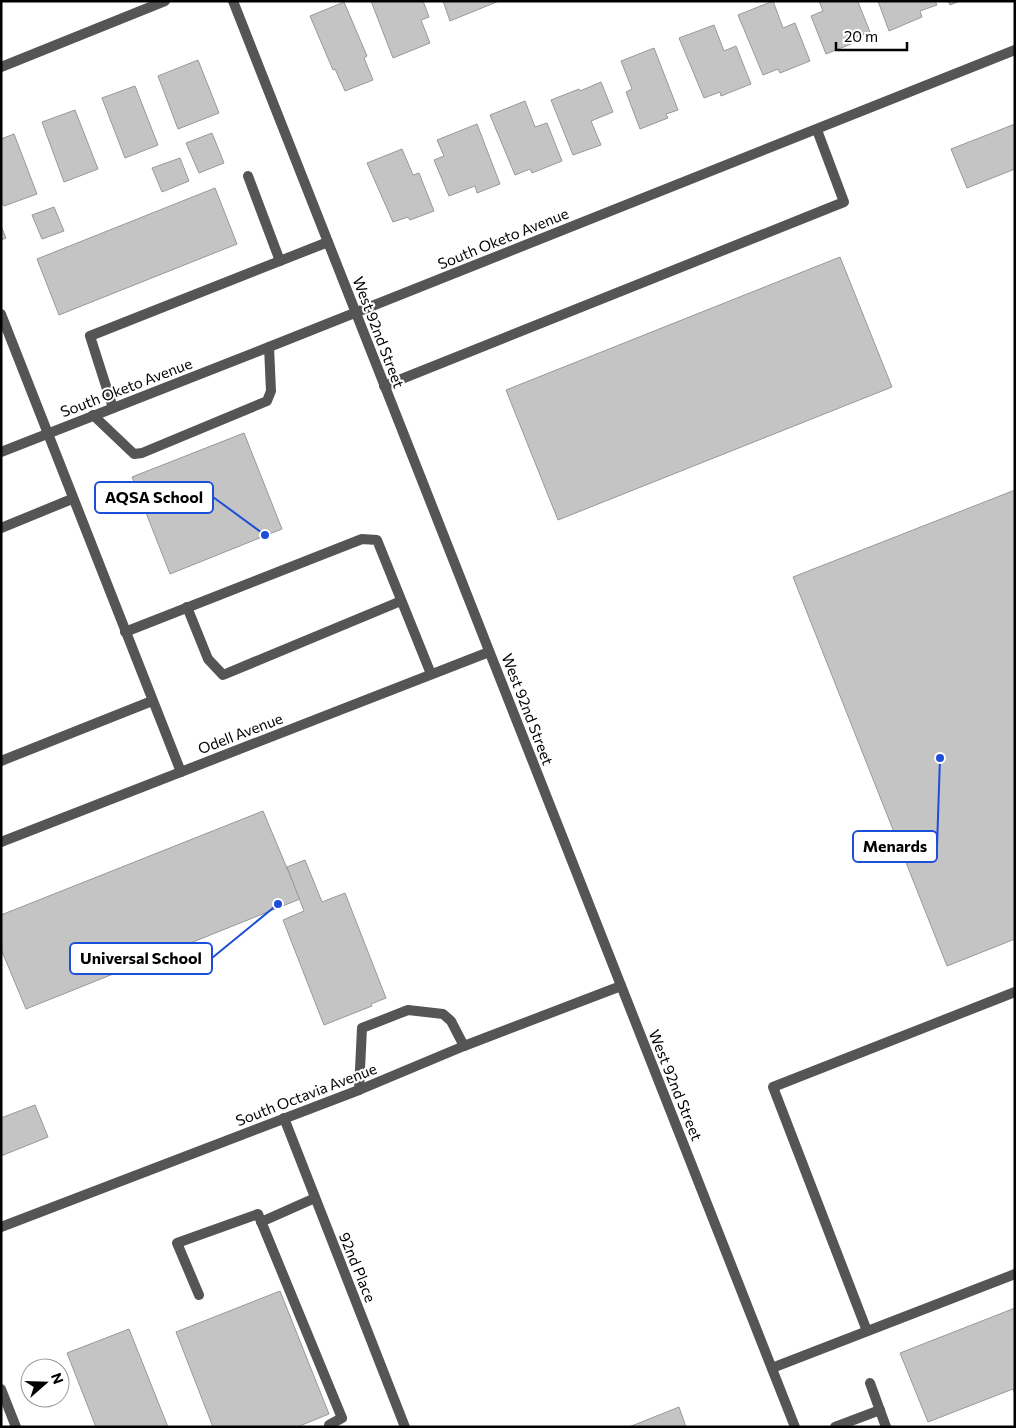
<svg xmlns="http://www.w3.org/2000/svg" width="1016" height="1428" viewBox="0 0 1016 1428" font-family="Commissioner,sans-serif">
<rect width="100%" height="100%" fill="#fff"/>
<g fill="#c4c4c4" stroke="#999">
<polygon points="371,1 423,1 429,17 421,20 430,43 393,58"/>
<polygon points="443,1 499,1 450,21"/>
<polygon points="773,1 783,28 795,23 810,61 780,73 778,69 763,75 738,15"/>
<polygon points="819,1 859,1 858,2 870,32 854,38 856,42 826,54 811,16 823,11"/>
<polygon points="878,1 935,1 937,5 920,11 922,17 889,31"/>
<polygon points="948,1 960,1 950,5"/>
<polygon points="344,2 367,56 364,58 373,80 345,91 335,69 333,70 310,16"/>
<polygon points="714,25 724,51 736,46 751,84 721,96 720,92 704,98 679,38"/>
<polygon points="654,48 678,110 666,114 668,118 640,129 626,92 632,89 621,61"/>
<polygon points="198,60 219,113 178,129 158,76"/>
<polygon points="601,82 613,112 591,121 601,145 573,155 551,100 579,89 580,91"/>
<polygon points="135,86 158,145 125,158 102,98"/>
<polygon points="525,101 535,127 547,123 562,161 532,173 530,169 515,175 490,115"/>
<polygon points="75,110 98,169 64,182 42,122"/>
<polygon points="477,124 500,184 477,193 475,186 449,196 434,160 444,156 437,140"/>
<polygon points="1015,124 1015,169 967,188 951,149"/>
<polygon points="212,133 224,163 199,173 186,143"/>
<polygon points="14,134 37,194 4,206 1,200 1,139"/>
<polygon points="402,149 413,175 419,173 434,211 410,220 408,217 393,222 367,163"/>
<polygon points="180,158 189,181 162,192 152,168"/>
<polygon points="215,188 237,244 59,315 37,259"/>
<polygon points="54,207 64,231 42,239 32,215"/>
<polygon points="1,226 6,238 1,240"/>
<polygon points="840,257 892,387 558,520 506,390"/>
<polygon points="244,433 282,529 170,574 132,477"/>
<polygon points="1015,490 1015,939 947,966 793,577"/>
<polygon points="263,811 300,899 26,1009 1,949 1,915"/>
<polygon points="305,860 322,902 345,893 386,998 371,1004 372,1006 324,1025 283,920 304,911 287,867"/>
<polygon points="35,1105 48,1137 1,1156 1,1118"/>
<polygon points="280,1291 329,1414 297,1427 213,1427 176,1332"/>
<polygon points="1015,1308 1015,1394 1013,1389 928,1422 900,1353"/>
<polygon points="129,1329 168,1427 96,1427 67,1353"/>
<polygon points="679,1407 686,1427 629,1427"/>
</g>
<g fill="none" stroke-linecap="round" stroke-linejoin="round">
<g stroke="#555" stroke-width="10">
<polyline points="248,176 280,261"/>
<polyline points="1,314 181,772"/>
<polyline points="384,386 844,202 817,130"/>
<polyline points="113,408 90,336 328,242"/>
<polyline points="93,415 134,454 142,453 267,401 271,391 269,347"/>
<polyline points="1,528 72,499"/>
<polyline points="187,607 208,659 223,675 401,601"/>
<polyline points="125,632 362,539 377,540 431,674"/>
<polyline points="1,761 152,701"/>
<polyline points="359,1090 362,1028 408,1010 443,1014 451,1021 464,1046"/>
<polyline points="261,1222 315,1198"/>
<polyline points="199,1295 177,1243 258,1214 342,1418 329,1425 329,1427"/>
<polyline points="867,1331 773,1087 1015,992"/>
<polyline points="772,1368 1015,1274"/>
<polyline points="870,1383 886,1427"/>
<polyline points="835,1427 880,1410"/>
</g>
<g stroke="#555" stroke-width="10">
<polyline points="233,1 795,1427"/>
<polyline points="1,67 165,1"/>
<polyline points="1,452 269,347 1015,50"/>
<polyline points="1,842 489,652"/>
<polyline points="284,1118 405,1427"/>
<polyline points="1,1227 359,1090 464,1046 621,986"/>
<polyline points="1,1389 16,1427"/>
</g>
</g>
<g text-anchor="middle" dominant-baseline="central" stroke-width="4" stroke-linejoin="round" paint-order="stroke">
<g font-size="15" fill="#000" stroke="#fff">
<text transform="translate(503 238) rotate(-22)">South Oketo Avenue</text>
<text transform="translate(379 332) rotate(69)">West 92nd Street</text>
<text transform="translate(126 387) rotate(-21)">South Oketo Avenue</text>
<text transform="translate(528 709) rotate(69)">West 92nd Street</text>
<text transform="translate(240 733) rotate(-21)">Odell Avenue</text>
<text transform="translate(676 1085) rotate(68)">West 92nd Street</text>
<text transform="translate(306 1094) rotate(-21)">South Octavia Avenue</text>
<text transform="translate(358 1267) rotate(68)">92nd Place</text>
</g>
</g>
<path fill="none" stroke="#1d4ed8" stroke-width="2" d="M265 535L213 497M940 758L937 847M278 904L212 958"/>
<g fill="#1d4ed8" stroke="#fff" stroke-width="2">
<circle cx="265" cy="535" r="5"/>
<circle cx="940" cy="758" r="5"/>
<circle cx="278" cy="904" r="5"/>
</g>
<g fill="#fff" stroke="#1d4ed8" stroke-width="2">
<rect x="95" y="482" width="118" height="31" rx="5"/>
<rect x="853" y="831" width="84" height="31" rx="5"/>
<rect x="70" y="943" width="142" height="31" rx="5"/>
</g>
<g font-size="16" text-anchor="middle" font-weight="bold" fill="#000">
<text x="154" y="503">AQSA School</text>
<text x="895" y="852">Menards</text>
<text x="141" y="964">Universal School</text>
</g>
<rect width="1016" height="1428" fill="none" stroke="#000000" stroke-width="5"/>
<g transform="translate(45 1383) rotate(70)"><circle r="24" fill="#ffffff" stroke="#999999"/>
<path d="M0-4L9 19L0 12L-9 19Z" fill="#000000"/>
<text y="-8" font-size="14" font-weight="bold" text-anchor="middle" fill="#000000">N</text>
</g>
<path d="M836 42v8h71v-8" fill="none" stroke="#000000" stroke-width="2.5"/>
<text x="844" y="42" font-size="15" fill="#000000" stroke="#ffffff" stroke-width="4" paint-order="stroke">20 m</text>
</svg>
